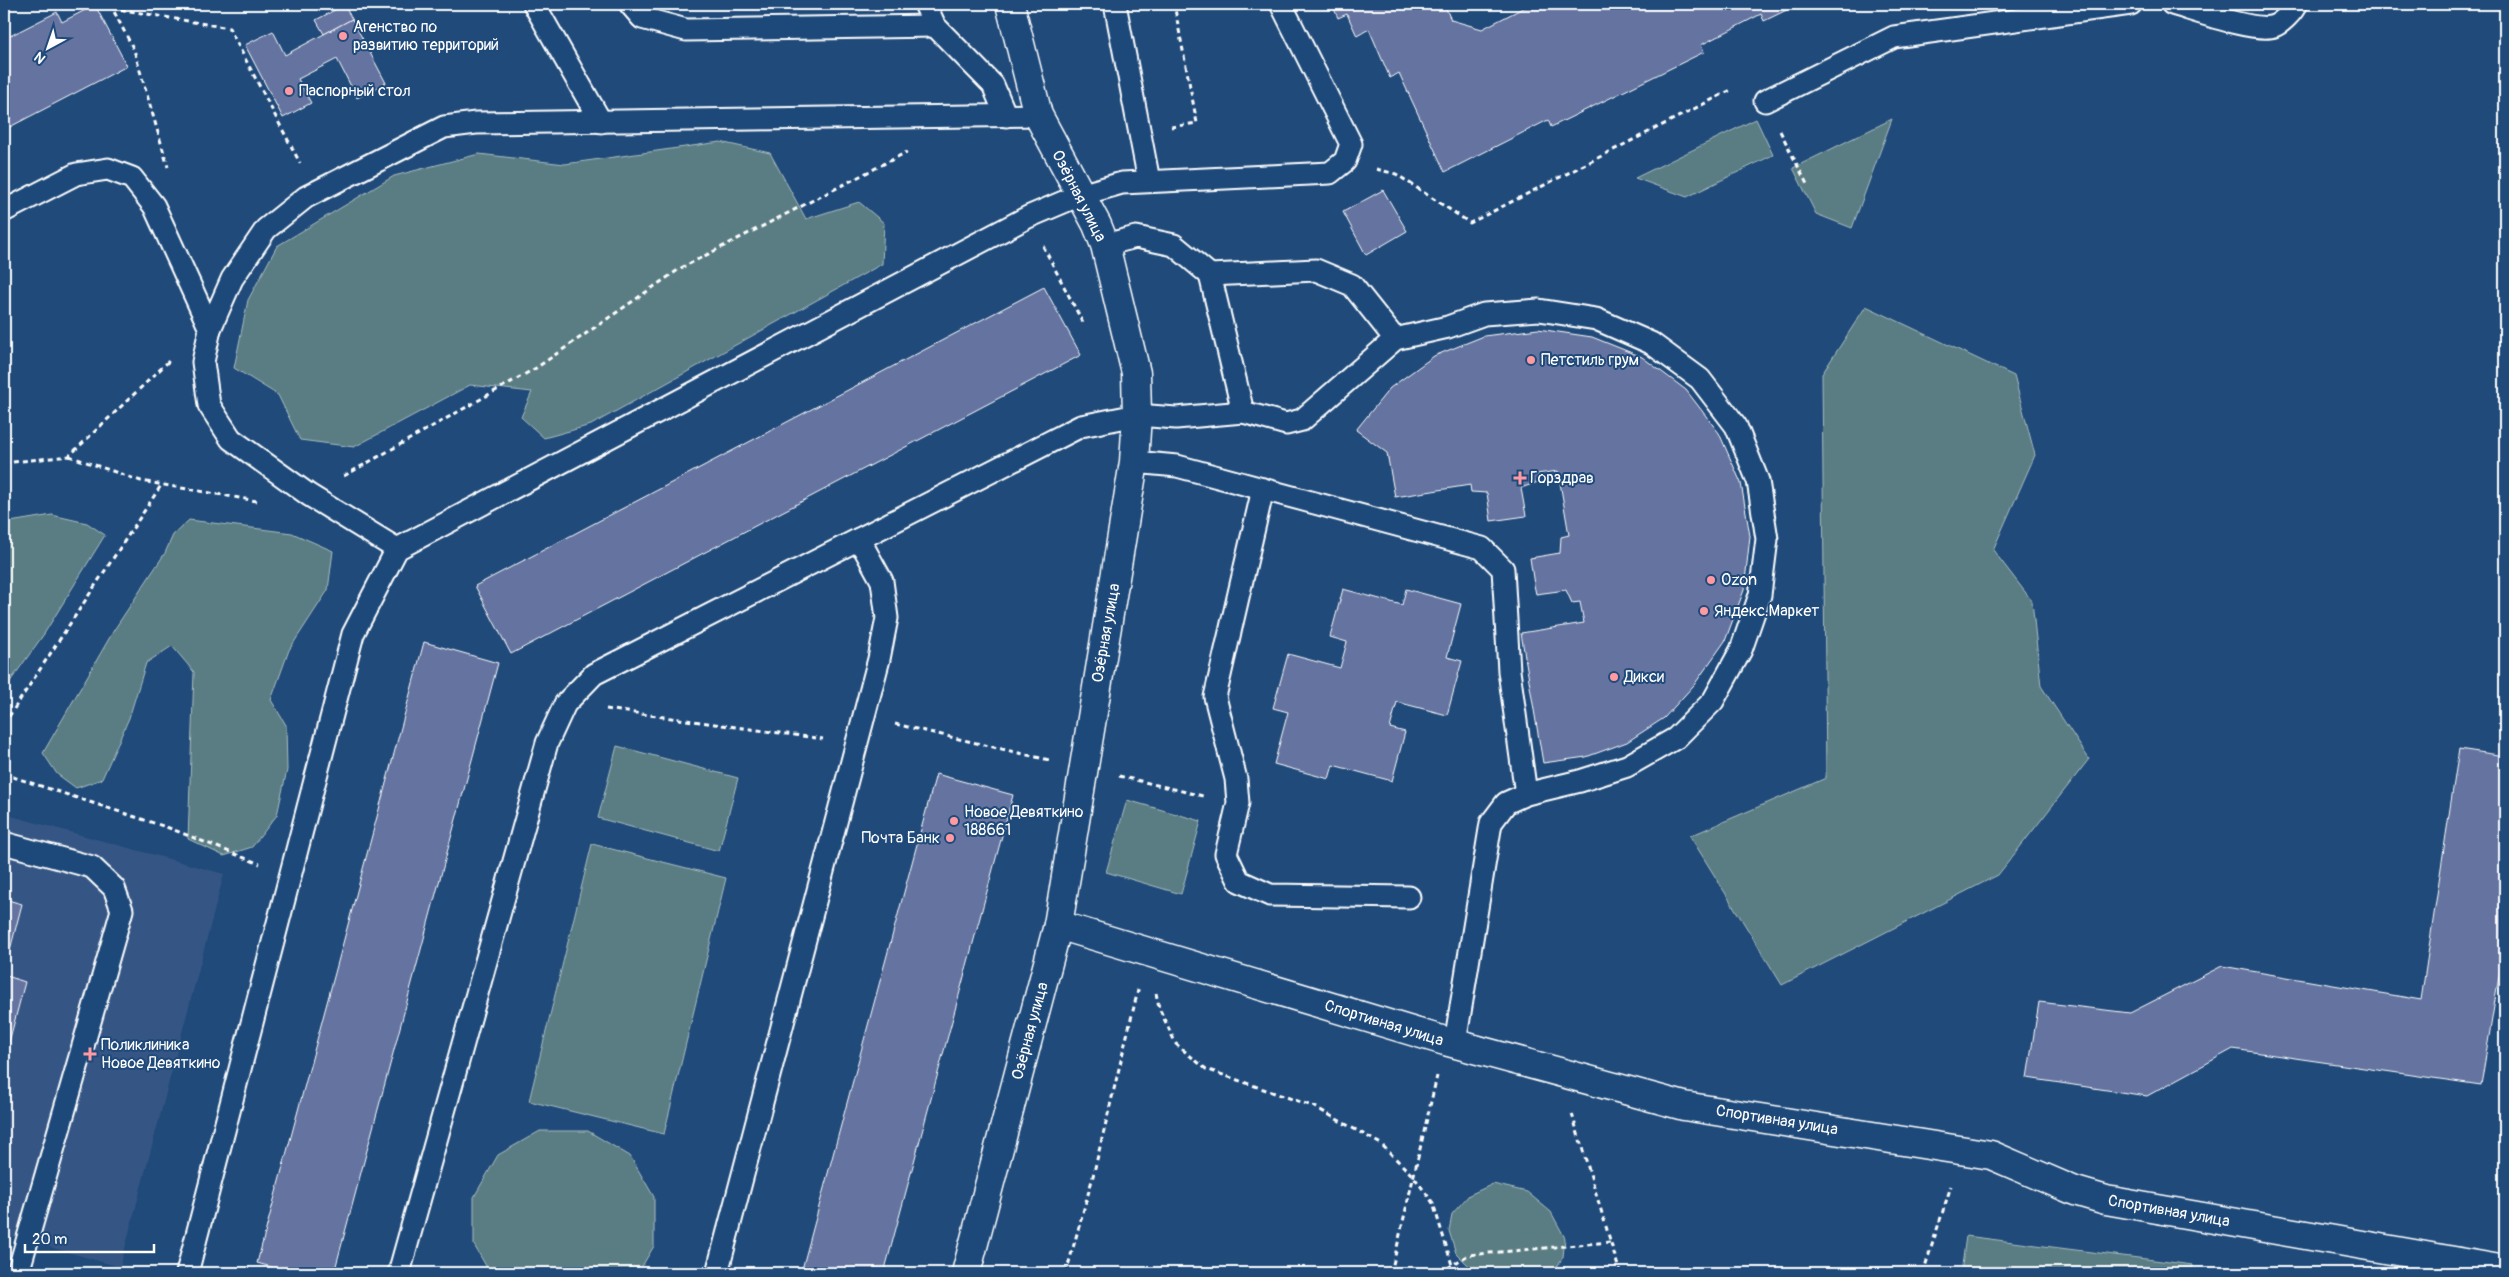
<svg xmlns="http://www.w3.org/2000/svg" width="2509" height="1277" viewBox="0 0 2509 1277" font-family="Pangolin,sans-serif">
<rect width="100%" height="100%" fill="#1f4a7a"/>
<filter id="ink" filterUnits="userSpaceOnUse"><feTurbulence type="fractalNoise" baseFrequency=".02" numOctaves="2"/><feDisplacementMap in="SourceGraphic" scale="10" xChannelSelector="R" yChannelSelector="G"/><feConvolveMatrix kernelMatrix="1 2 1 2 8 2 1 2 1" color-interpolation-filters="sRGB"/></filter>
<g filter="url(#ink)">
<polygon fill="#345685" points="4,814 224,874 120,1267 4,1234"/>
<g fill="#5a7d83" stroke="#acbec1">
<polygon points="1756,119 1773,155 1687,197 1635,178"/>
<polygon points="1892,119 1852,228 1816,214 1793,168"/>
<polygon points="720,142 770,153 806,219 859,202 884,223 882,264 591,425 544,438 521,417 532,392 470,385 354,447 300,440 278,395 234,368 248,300 277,246 394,176 479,154 565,164"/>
<polygon points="1866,306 2014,376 2035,455 1993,550 2032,601 2041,686 2089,759 1998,875 1782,985 1690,836 1826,778 1822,374"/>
<polygon points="52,515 87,523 105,535 44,634 4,690 4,523"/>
<polygon points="189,520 292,533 333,551 328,590 289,650 271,700 286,725 287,770 277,815 252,847 224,856 188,839 194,672 172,646 146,663 129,718 102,779 76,788 57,774 43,753 114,630 165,553 173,535"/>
<polygon points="617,746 738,778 719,851 598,818"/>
<polygon points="1127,800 1201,821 1181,894 1106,872"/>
<polygon points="592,844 726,878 664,1134 529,1101"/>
<polygon points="540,1131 588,1131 630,1156 654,1197 654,1246 638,1273 490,1273 474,1245 474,1197 498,1155"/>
<polygon points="1493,1184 1527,1192 1551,1212 1565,1238 1563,1257 1553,1273 1476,1273 1456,1253 1449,1231 1452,1214 1469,1195"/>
<polygon points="1966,1236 2193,1265 2192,1273 1961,1273"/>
</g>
<g fill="#6573a0" stroke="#fff">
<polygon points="1332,4 1444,4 1451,20 1482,29 1531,4 1799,4 1764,21 1761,14 1701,45 1704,52 1551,127 1548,120 1445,172 1399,73 1390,78 1369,29 1357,36 1347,14 1338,18"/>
<polygon points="95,5 127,66 4,130 4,39 57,12 62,22"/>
<polygon points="344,5 352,19 324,34 316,20"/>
<polygon points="352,19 386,83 357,98 337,59 298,79 311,103 283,118 245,45 273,31 285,55"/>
<polygon points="1383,190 1407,231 1366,255 1343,212"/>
<polygon points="1044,287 1081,355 511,654 475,586"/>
<polygon points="1538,329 1592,337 1642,357 1686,390 1719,433 1741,483 1750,536 1744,590 1725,641 1694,685 1664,718 1627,742 1586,757 1543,763 1521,633 1584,623 1580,602 1572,603 1566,590 1536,594 1534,585 1530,558 1560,553 1561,537 1569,535 1558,471 1537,474 1538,482 1521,488 1526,516 1491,521 1487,493 1471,492 1470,485 1395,497 1387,453 1356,430 1390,388 1434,356 1484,336"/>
<polygon points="1343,589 1402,605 1406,589 1461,604 1447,657 1462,661 1447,715 1397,702 1390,728 1405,732 1392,781 1333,765 1329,779 1274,764 1288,712 1273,708 1288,654 1340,668 1347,642 1330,637"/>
<polygon points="424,642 498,663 334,1273 293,1273 257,1263"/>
<polygon points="2459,749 2505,756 2505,940 2481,1085 2233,1049 2147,1096 2027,1078 2039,1002 2130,1013 2222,966 2421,1000"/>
<polygon points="936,774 1013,795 884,1273 801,1273"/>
<polygon points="4,899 22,904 4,973"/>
<polygon points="4,975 25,982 4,1061"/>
</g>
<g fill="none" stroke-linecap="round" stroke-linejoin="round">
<defs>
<g id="service">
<polyline points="534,4 601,122"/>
<polyline points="630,4 642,18 686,30 935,26"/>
<polyline points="925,4 935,26 993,85 1006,116"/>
<polyline points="1115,4 1149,181"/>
<path d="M2172 4C2193 10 2256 33 2274 26 2282 23 2293 11 2296 4"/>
<polyline points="1765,101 1894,37 2131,4"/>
<polyline points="4,211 76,174 108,169 132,178 154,206 210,329"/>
<polyline points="1105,245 1136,237 1174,245 1210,275 1316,270 1352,285 1395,339"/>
<polyline points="1210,275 1243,412"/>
<polyline points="1134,462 1177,466 1482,548 1503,569 1509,671 1526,794 1506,803 1491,823 1455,1043"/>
<polyline points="1263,489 1215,697 1236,779 1238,803 1226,854 1239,881 1270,895 1409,897"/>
<polyline points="397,549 309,495 231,439 209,405 203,362 210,329 232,279 266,229 306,197 444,127 476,123 1038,115"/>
<polyline points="4,843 92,867 114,888 122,910 19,1269"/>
<polyline points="187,1273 353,634 397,549 1028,217 1080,195 1122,183 1330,173 1345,161 1351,144 1281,4"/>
<polyline points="399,1273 547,743 565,704 594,674 1081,426 1137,415 1176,418 1243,412 1286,424 1302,420 1395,339 1448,327 1484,314 1539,310 1596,319 1651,343 1700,379 1736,426 1758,481 1767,539 1760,595 1741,650 1713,701 1676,738 1627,766 1580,781 1526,794"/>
<polyline points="717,1273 879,659 887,618 882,581 859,539"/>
</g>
<g id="minor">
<polyline points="1058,925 1445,1041 1684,1106 1991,1155 2075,1191 2106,1200 2505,1270"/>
<polyline points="966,1273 1058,925 1134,462 1137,415 1136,373 1105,245 1097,225 1038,115 1010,4"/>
</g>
</defs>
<use href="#service" stroke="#fff" stroke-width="25"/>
<use href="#minor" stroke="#fff" stroke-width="31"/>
<g stroke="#fff" stroke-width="3" stroke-dasharray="5 4" stroke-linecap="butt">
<polyline points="110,4 134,50 168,167"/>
<polyline points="112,8 229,28 300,163"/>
<polyline points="1171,127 1197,123 1174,4"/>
<polyline points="1780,131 1808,186"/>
<polyline points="1376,169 1396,174 1470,223 1733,89"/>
<polyline points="1043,246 1084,325"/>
<polyline points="69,456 141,481 257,501"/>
<polyline points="4,463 69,456 170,360"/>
<polyline points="344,476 536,368 681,268 907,152"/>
<polyline points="606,709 823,739"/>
<polyline points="4,724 162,484"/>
<polyline points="895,724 1049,760"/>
<polyline points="4,774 169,828 260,864"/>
<polyline points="1119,776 1203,796"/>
<polyline points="1156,993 1159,1008 1176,1044 1206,1069 1315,1107 1381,1144 1414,1177 1433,1203 1452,1265"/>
<polyline points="1572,1114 1620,1273"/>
<polyline points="1066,1273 1092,1180 1139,986"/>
<polyline points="1391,1273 1437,1076"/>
<polyline points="1440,1273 1468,1255 1610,1242"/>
<polyline points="1923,1273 1951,1186"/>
</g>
<use href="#service" stroke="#1f4a7a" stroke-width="21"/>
<use href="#minor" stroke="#1f4a7a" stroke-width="28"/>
</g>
</g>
<g fill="#ff9aa2" stroke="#1f4a7a" stroke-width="2">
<circle cx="343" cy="36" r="5"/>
<circle cx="289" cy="91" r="5"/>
<circle cx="1531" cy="360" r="5"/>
<path d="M1517.5 470.5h5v5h5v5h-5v5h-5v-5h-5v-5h5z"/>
<circle cx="1711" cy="580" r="5"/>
<circle cx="1704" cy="611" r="5"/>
<circle cx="1614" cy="677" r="5"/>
<circle cx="954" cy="821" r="5"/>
<circle cx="950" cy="838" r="5"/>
<path d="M87.5 1046.5h5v5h5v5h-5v5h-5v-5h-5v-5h5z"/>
</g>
<g text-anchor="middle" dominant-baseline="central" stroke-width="4" stroke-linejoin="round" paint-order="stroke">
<g font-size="16" fill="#fff" stroke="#1f4a7a" text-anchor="start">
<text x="353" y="27">Агенство по<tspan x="353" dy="18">развитию территорий</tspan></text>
<text x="299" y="91">Паспорный стол</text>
<text x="1541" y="360">Петстиль грум</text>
<text x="1530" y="478">Горздрав</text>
<text x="1721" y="580">Ozon</text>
<text x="1714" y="611">Яндекс.Маркет</text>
<text x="1624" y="677">Дикси</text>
<text x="964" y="812">Новое Девяткино<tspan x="964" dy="18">188661</tspan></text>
<text x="940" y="838" text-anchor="end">Почта Банк</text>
<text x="101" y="1045">Поликлиника<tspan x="101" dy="18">Новое Девяткино</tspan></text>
</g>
<g font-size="16" fill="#fff" stroke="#1f4a7a">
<text transform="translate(1079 196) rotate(63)">Озёрная улица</text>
<text transform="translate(1106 633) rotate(-80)">Озёрная улица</text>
<text transform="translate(1384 1023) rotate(17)">Спортивная улица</text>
<text transform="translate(1030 1031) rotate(-75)">Озёрная улица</text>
<text transform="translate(1777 1120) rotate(9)">Спортивная улица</text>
<text transform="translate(2169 1211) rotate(10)">Спортивная улица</text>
</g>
</g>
<rect width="2509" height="1277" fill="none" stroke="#1f4a7a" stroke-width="20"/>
<rect x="10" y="10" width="2489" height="1257" fill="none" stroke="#fff" stroke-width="2" filter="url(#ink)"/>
<g transform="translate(48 48) rotate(220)" stroke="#1f4a7a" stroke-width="4" paint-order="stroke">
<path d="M0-4L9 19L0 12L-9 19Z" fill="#ffffff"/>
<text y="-8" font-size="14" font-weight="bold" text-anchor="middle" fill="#ffffff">N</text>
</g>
<path d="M25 1244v8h129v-8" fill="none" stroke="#ffffff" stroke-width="2.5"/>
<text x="32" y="1244" font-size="15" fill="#ffffff" stroke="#1f4a7a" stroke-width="4" paint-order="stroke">20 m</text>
</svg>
